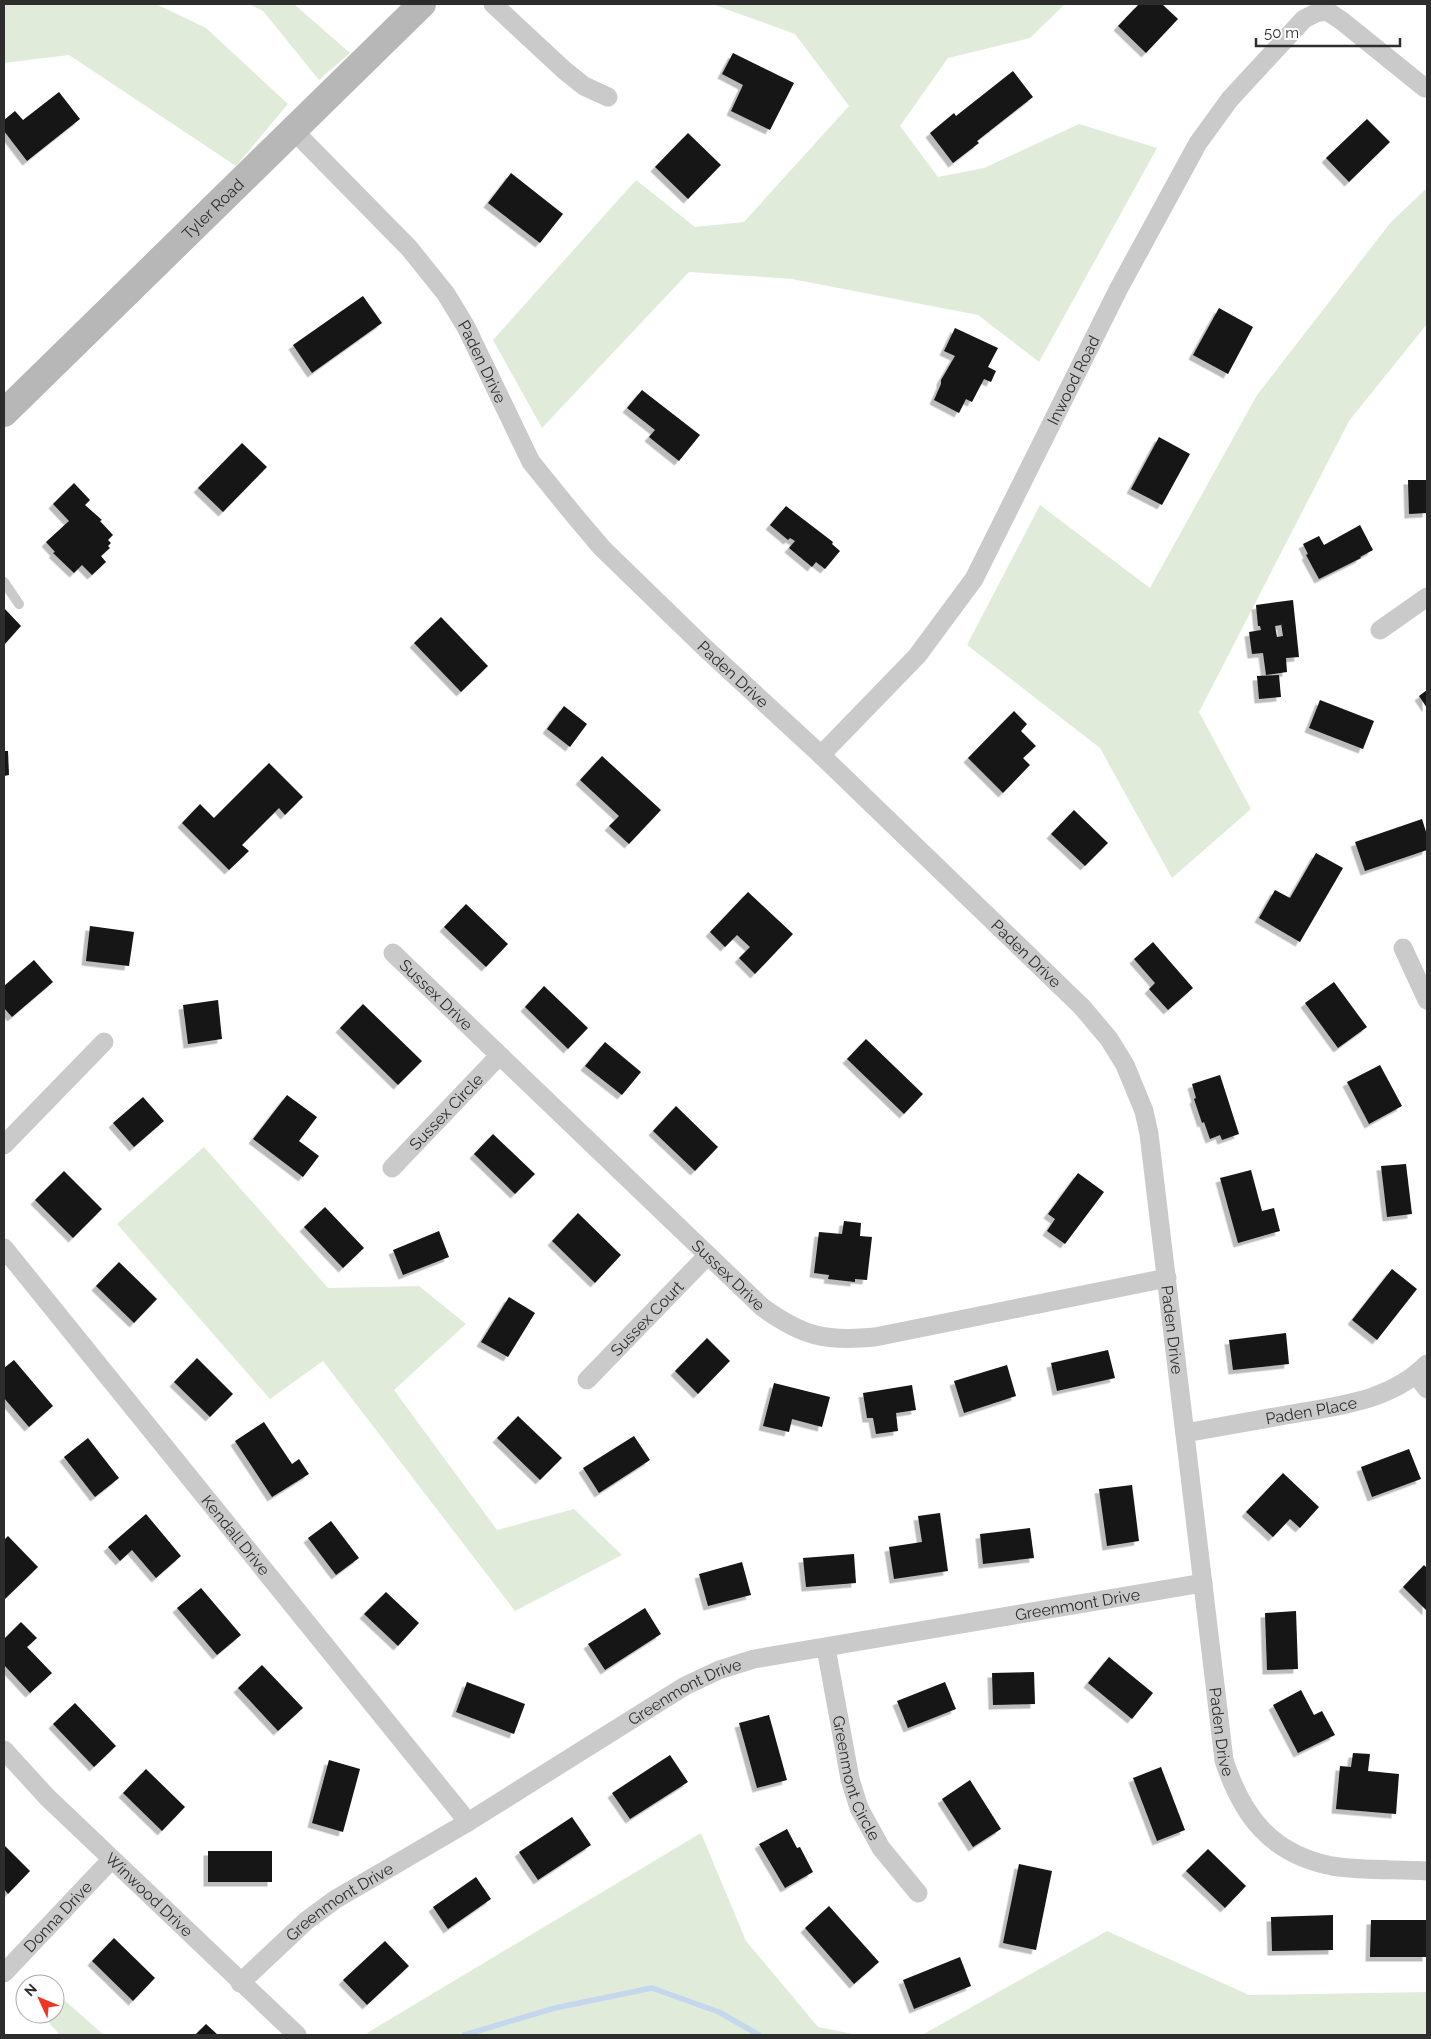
<svg xmlns="http://www.w3.org/2000/svg" width="1431" height="2039" viewBox="0 0 1431 2039" font-family="Raleway,sans-serif">
<defs>
<filter id="shadow"><feDropShadow dx="-4.5" dy="4.5" stdDeviation="0" flood-color="#0004"/></filter>
</defs>
<rect width="100%" height="100%" fill="#fff"/>
<g fill="#e0ecd9">
<polygon points="4,4 156,4 206,28 288,104 236,166 69,55 4,63"/>
<polygon points="249,4 294,4 350,53 319,80 263,11"/>
<polygon points="712,4 1065,4 1030,38 948,58 900,126 938,177 984,168 1079,124 1157,148 1039,362 978,315 792,279 689,272 542,428 493,340 636,180 695,227 744,222 849,106 795,34"/>
<polygon points="1427,188 1427,324 1349,421 1199,712 1251,809 1172,878 1100,748 967,645 1040,505 1150,588 1257,395 1391,222"/>
<polygon points="204,1147 328,1288 419,1286 466,1324 394,1390 497,1530 574,1509 622,1555 515,1611 323,1361 270,1399 117,1224"/>
<polygon points="701,1833 746,1941 818,2027 858,2035 371,2035 367,2033"/>
<polygon points="1107,1931 1249,1995 1427,1992 1427,2035 922,2035"/>
<polygon points="55,1992 104,2035 60,2035 41,2014 55,2014"/>
</g>
<g fill="none" stroke-linecap="round" stroke-linejoin="round">
<polyline stroke="#c4d7ed" stroke-width="5.5" points="464,2035 555,2008 652,1988 719,2012 759,2035"/>
</g>
<g fill="#141414" fill-rule="evenodd" filter="url(#shadow)">
<polygon points="1139,4 1162,4 1178,19 1146,53 1118,26"/>
<polygon points="733,53 794,83 770,130 731,111 743,85 722,74"/>
<polygon points="1013,71 1033,97 977,141 979,143 953,163 930,133 954,113 956,116"/>
<polygon points="59,92 80,119 27,161 4,131 4,120 15,111 23,120"/>
<polygon points="1367,119 1390,142 1349,182 1326,158"/>
<polygon points="688,133 721,165 688,199 655,167"/>
<polygon points="511,173 563,214 540,243 488,203"/>
<polygon points="363,296 382,323 312,373 293,345"/>
<polygon points="1219,308 1253,327 1228,374 1193,355"/>
<polygon points="955,328 998,348 988,367 996,371 991,382 984,379 972,402 966,399 959,413 934,400 941,384 941,380 955,356 944,351"/>
<polygon points="642,390 700,435 679,461 649,437 655,430 627,408"/>
<polygon points="1159,437 1190,454 1162,505 1131,489"/>
<polygon points="242,443 267,467 223,512 198,488"/>
<polygon points="1408,480 1427,480 1427,513 1409,514"/>
<polygon points="74,483 90,500 85,505 102,520 100,521 113,535 108,540 111,543 108,546 110,548 101,556 106,562 92,575 82,565 74,573 53,553 55,552 46,542 69,521 53,504"/>
<polygon points="786,506 833,542 832,544 840,551 825,569 816,562 812,567 789,548 795,541 790,538 788,540 770,525"/>
<polygon points="1360,525 1373,550 1360,557 1361,558 1319,579 1306,555 1308,554 1303,544 1319,536 1324,545"/>
<path d="M1293 600 1299 657 1286 658 1287 672 1266 675 1263 653 1252 654 1249 632 1261 630 1260 626H1258L1256 605ZM1281 623 1283 636 1277 637 1275 626 1281 625Z"/>
<polygon points="4,608 21,626 4,645"/>
<polygon points="441,617 488,666 461,692 414,643"/>
<polygon points="1279,675 1281,697 1259,699 1257,676"/>
<polygon points="1427,690 1427,708 1419,696"/>
<polygon points="1320,700 1374,721 1363,749 1309,728"/>
<polygon points="564,706 587,724 570,747 547,729"/>
<polygon points="1014,711 1027,724 1021,731 1036,746 1023,758 1030,765 1003,793 968,758"/>
<polygon points="4,751 8,751 9,775 4,776"/>
<polygon points="602,756 661,810 629,844 609,826 619,816 580,780"/>
<polygon points="269,763 303,797 285,815 279,808 242,845 249,851 229,870 182,823 200,804 214,818"/>
<polygon points="1074,810 1108,843 1085,866 1051,834"/>
<polygon points="1422,819 1427,835 1427,850 1365,871 1355,842"/>
<polygon points="1316,853 1343,868 1300,942 1259,918 1275,890 1290,898"/>
<polygon points="748,892 793,934 755,974 739,958 750,947 737,935 725,947 710,932"/>
<polygon points="466,904 508,944 486,967 444,927"/>
<polygon points="90,926 134,932 129,966 86,961"/>
<polygon points="1153,942 1193,988 1168,1010 1149,989 1155,983 1134,959"/>
<polygon points="34,960 53,982 12,1017 4,1008 4,986"/>
<polygon points="1334,982 1367,1027 1338,1048 1305,1003"/>
<polygon points="544,986 588,1028 568,1049 525,1007"/>
<polygon points="218,1000 222,1039 188,1044 183,1005"/>
<polygon points="363,1004 422,1061 398,1085 340,1028"/>
<polygon points="866,1039 923,1094 904,1114 847,1059"/>
<polygon points="605,1042 641,1072 622,1095 585,1066"/>
<polygon points="1380,1065 1402,1106 1369,1124 1347,1082"/>
<polygon points="1220,1075 1239,1134 1222,1140 1220,1135 1210,1139 1204,1122 1202,1123 1194,1099 1196,1098 1192,1084"/>
<polygon points="287,1095 317,1117 299,1141 319,1156 303,1177 253,1139"/>
<polygon points="143,1097 164,1121 134,1147 113,1123"/>
<polygon points="676,1106 718,1147 695,1171 653,1131"/>
<polygon points="493,1134 535,1174 515,1194 474,1154"/>
<polygon points="1406,1164 1412,1214 1387,1217 1381,1166"/>
<polygon points="1251,1170 1262,1211 1274,1208 1280,1231 1238,1243 1220,1178"/>
<polygon points="64,1171 102,1209 73,1238 35,1200"/>
<polygon points="1078,1173 1104,1192 1065,1244 1047,1231 1055,1219 1048,1214"/>
<polygon points="325,1207 364,1248 343,1268 304,1227"/>
<polygon points="578,1213 621,1255 595,1283 552,1241"/>
<polygon points="844,1221 861,1223 860,1236 872,1237 867,1280 855,1279 855,1282 828,1279 829,1275 814,1273 819,1232 842,1234"/>
<polygon points="439,1231 449,1257 403,1275 393,1250"/>
<polygon points="119,1262 157,1299 134,1323 96,1286"/>
<polygon points="1392,1269 1417,1289 1377,1340 1352,1320"/>
<polygon points="509,1297 535,1313 508,1357 481,1342"/>
<polygon points="1286,1333 1289,1364 1233,1370 1229,1340"/>
<polygon points="707,1338 730,1361 698,1394 675,1371"/>
<polygon points="1108,1350 1115,1378 1057,1391 1051,1363"/>
<polygon points="197,1358 233,1394 210,1417 174,1382"/>
<polygon points="14,1360 53,1406 29,1427 4,1398 4,1368"/>
<polygon points="1007,1365 1016,1396 964,1413 954,1381"/>
<polygon points="774,1383 830,1397 822,1427 792,1419 789,1432 763,1426"/>
<polygon points="912,1385 916,1410 896,1413 898,1431 876,1434 873,1418 867,1418 863,1393"/>
<polygon points="518,1416 562,1458 540,1480 497,1438"/>
<polygon points="264,1422 292,1464 299,1459 309,1474 272,1497 235,1441"/>
<polygon points="634,1436 650,1460 599,1493 583,1468"/>
<polygon points="88,1438 119,1478 95,1497 64,1457"/>
<polygon points="1409,1449 1421,1479 1372,1497 1361,1467"/>
<polygon points="1283,1473 1319,1507 1300,1528 1290,1519 1273,1537 1246,1512"/>
<polygon points="1132,1485 1139,1541 1107,1546 1099,1489"/>
<polygon points="940,1513 948,1571 894,1579 889,1547 922,1542 918,1516"/>
<polygon points="146,1514 181,1556 156,1578 132,1550 120,1561 108,1547"/>
<polygon points="331,1521 359,1558 336,1575 308,1538"/>
<polygon points="1030,1528 1034,1558 983,1564 980,1534"/>
<polygon points="8,1536 38,1567 4,1600 4,1540"/>
<polygon points="854,1554 856,1583 806,1587 803,1558"/>
<polygon points="742,1562 751,1595 708,1606 699,1574"/>
<polygon points="1424,1565 1427,1568 1427,1611 1403,1587"/>
<polygon points="201,1588 241,1635 217,1655 177,1608"/>
<polygon points="386,1592 419,1623 398,1646 364,1614"/>
<polygon points="645,1608 661,1634 605,1670 588,1644"/>
<polygon points="1296,1611 1298,1669 1267,1670 1265,1613"/>
<polygon points="21,1622 37,1638 27,1647 52,1673 30,1693 4,1665 4,1639"/>
<polygon points="1109,1657 1153,1693 1132,1719 1088,1683"/>
<polygon points="262,1665 303,1708 278,1731 238,1688"/>
<polygon points="1034,1672 1035,1704 993,1705 992,1673"/>
<polygon points="467,1682 525,1704 514,1734 456,1712"/>
<polygon points="945,1682 956,1709 908,1728 897,1701"/>
<polygon points="1301,1690 1314,1715 1322,1711 1335,1735 1298,1753 1273,1705"/>
<polygon points="75,1703 116,1746 94,1767 53,1724"/>
<polygon points="769,1715 787,1780 757,1788 739,1723"/>
<polygon points="1353,1753 1370,1754 1368,1771 1399,1774 1396,1814 1336,1809 1340,1766 1351,1767"/>
<polygon points="670,1755 688,1782 630,1819 612,1793"/>
<polygon points="329,1760 360,1769 343,1832 312,1823"/>
<polygon points="1161,1767 1185,1830 1157,1841 1133,1778"/>
<polygon points="146,1769 185,1807 162,1831 123,1793"/>
<polygon points="970,1780 1001,1829 973,1847 942,1799"/>
<polygon points="572,1817 591,1845 538,1880 519,1852"/>
<polygon points="787,1829 797,1848 800,1847 813,1872 785,1888 759,1844"/>
<polygon points="4,1845 30,1871 8,1894 4,1889"/>
<polygon points="1208,1849 1246,1886 1225,1908 1186,1871"/>
<rect x="208" y="1851" width="64" height="31"/>
<polygon points="1019,1864 1052,1871 1036,1950 1003,1943"/>
<polygon points="476,1877 491,1899 448,1929 433,1907"/>
<polygon points="829,1906 879,1962 854,1984 805,1928"/>
<polygon points="1333,1915 1333,1950 1272,1951 1271,1917"/>
<polygon points="1371,1920 1427,1920 1427,1957 1370,1957"/>
<polygon points="114,1938 155,1978 133,2001 92,1961"/>
<polygon points="385,1941 409,1966 367,2005 343,1980"/>
<polygon points="960,1957 971,1986 914,2009 903,1980"/>
<polygon points="206,2024 218,2035 195,2035"/>
</g>
<g fill="none" stroke-linecap="round" stroke-linejoin="round">
<polyline stroke="#cacaca" stroke-width="10" points="4,582 19,604"/>
<g stroke="#cacaca" stroke-width="19">
<polyline points="493,4 564,70 584,86 608,97"/>
<path id="s1" d="M294 131 409 248 446 294 466 327 531 462 574 515 602 548 705 648 821 755 1082 1007 1109 1039 1125 1065 1144 1111 1149 1134 1224 1760C1242 1816 1271 1854 1332 1866 1363 1871 1396 1869 1427 1871"/>
<polyline points="1380,630 1427,597"/>
<path id="s2" d="M821 755 917 656 974 579 1119 288 1198 143 1230 99 1304 19 1316 13 1327 11 1342 21 1425 88"/>
<polyline points="1403,948 1427,1000"/>
<path id="s3" d="M393 953 762 1307C802 1336 825 1342 875 1337L1167 1278"/>
<polyline points="4,1145 104,1042"/>
<path id="s4" d="M392 1168 499 1056"/>
<path id="s5" d="M4 1248 468 1822"/>
<polyline points="1416,1375 1427,1389"/>
<path id="s6" d="M587 1380 708 1255"/>
<path id="s7" d="M1185 1433C1219 1427 1253 1421 1286 1415 1336 1406 1390 1402 1427 1364"/>
<path id="s8" d="M826 1648 850 1779 859 1808 881 1848 918 1893"/>
<path id="s9" d="M4 1750 47 1797 297 2035"/>
<path id="s10" d="M4 1973 111 1860"/>
<path id="s11" d="M240 1983 306 1921 336 1899 468 1822 685 1686 719 1670 754 1659 1203 1583"/>
</g>
<path stroke="#b7b7b7" stroke-width="28" id="s12" d="M4 413 422 4"/>
</g>
<g text-anchor="middle" dominant-baseline="central" stroke-width="5" stroke-linejoin="round" paint-order="stroke">
<g font-size="16" fill="#2d2d2d" stroke="#fff">
<text stroke="none"><textPath href="#s12" startOffset="292">Tyler Road</textPath></text>
<text stroke="none"><textPath href="#s1" startOffset="300">Paden Drive</textPath></text>
<text stroke="none"><textPath href="#s2" startOffset="456">Inwood Road</textPath></text>
<text stroke="none"><textPath href="#s1" startOffset="705">Paden Drive</textPath></text>
<text stroke="none"><textPath href="#s1" startOffset="1110">Paden Drive</textPath></text>
<text stroke="none"><textPath href="#s3" startOffset="60">Sussex Drive</textPath></text>
<text stroke="none"><textPath href="#s4" startOffset="78">Sussex Circle</textPath></text>
<text stroke="none"><textPath href="#s3" startOffset="465">Sussex Drive</textPath></text>
<text stroke="none"><textPath href="#s6" startOffset="86">Sussex Court</textPath></text>
<text stroke="none"><textPath href="#s1" startOffset="1530">Paden Drive</textPath></text>
<text stroke="none"><textPath href="#s7" startOffset="128">Paden Place</textPath></text>
<text stroke="none"><textPath href="#s5" startOffset="369">Kendall Drive</textPath></text>
<text stroke="none"><textPath href="#s11" startOffset="939">Greenmont Drive</textPath></text>
<text stroke="none"><textPath href="#s11" startOffset="534">Greenmont Drive</textPath></text>
<text stroke="none"><textPath href="#s1" startOffset="1935">Paden Drive</textPath></text>
<text stroke="none"><textPath href="#s8" startOffset="134">Greenmont Circle</textPath></text>
<text stroke="none"><textPath href="#s9" startOffset="205">Winwood Drive</textPath></text>
<text stroke="none"><textPath href="#s11" startOffset="129">Greenmont Drive</textPath></text>
<text stroke="none"><textPath href="#s10" startOffset="78">Donna Drive</textPath></text>
</g>
</g>
<rect width="1431" height="2039" fill="none" stroke="#2d2d2d" stroke-width="10"/>
<g transform="translate(40 1999) rotate(314)"><circle r="24" fill="#ffffff" stroke="#ababab"/>
<path d="M0-4L9 19L0 12L-9 19Z" fill="#ef3424"/>
<text y="-8" font-size="14" font-weight="bold" text-anchor="middle" fill="#2d2d2d">N</text>
</g>
<path d="M1256 38v8h144v-8" fill="none" stroke="#2d2d2d" stroke-width="2.5"/>
<text x="1264" y="38" font-size="15" fill="#2d2d2d" stroke="#ffffff" stroke-width="4" paint-order="stroke">50 m</text>
</svg>
